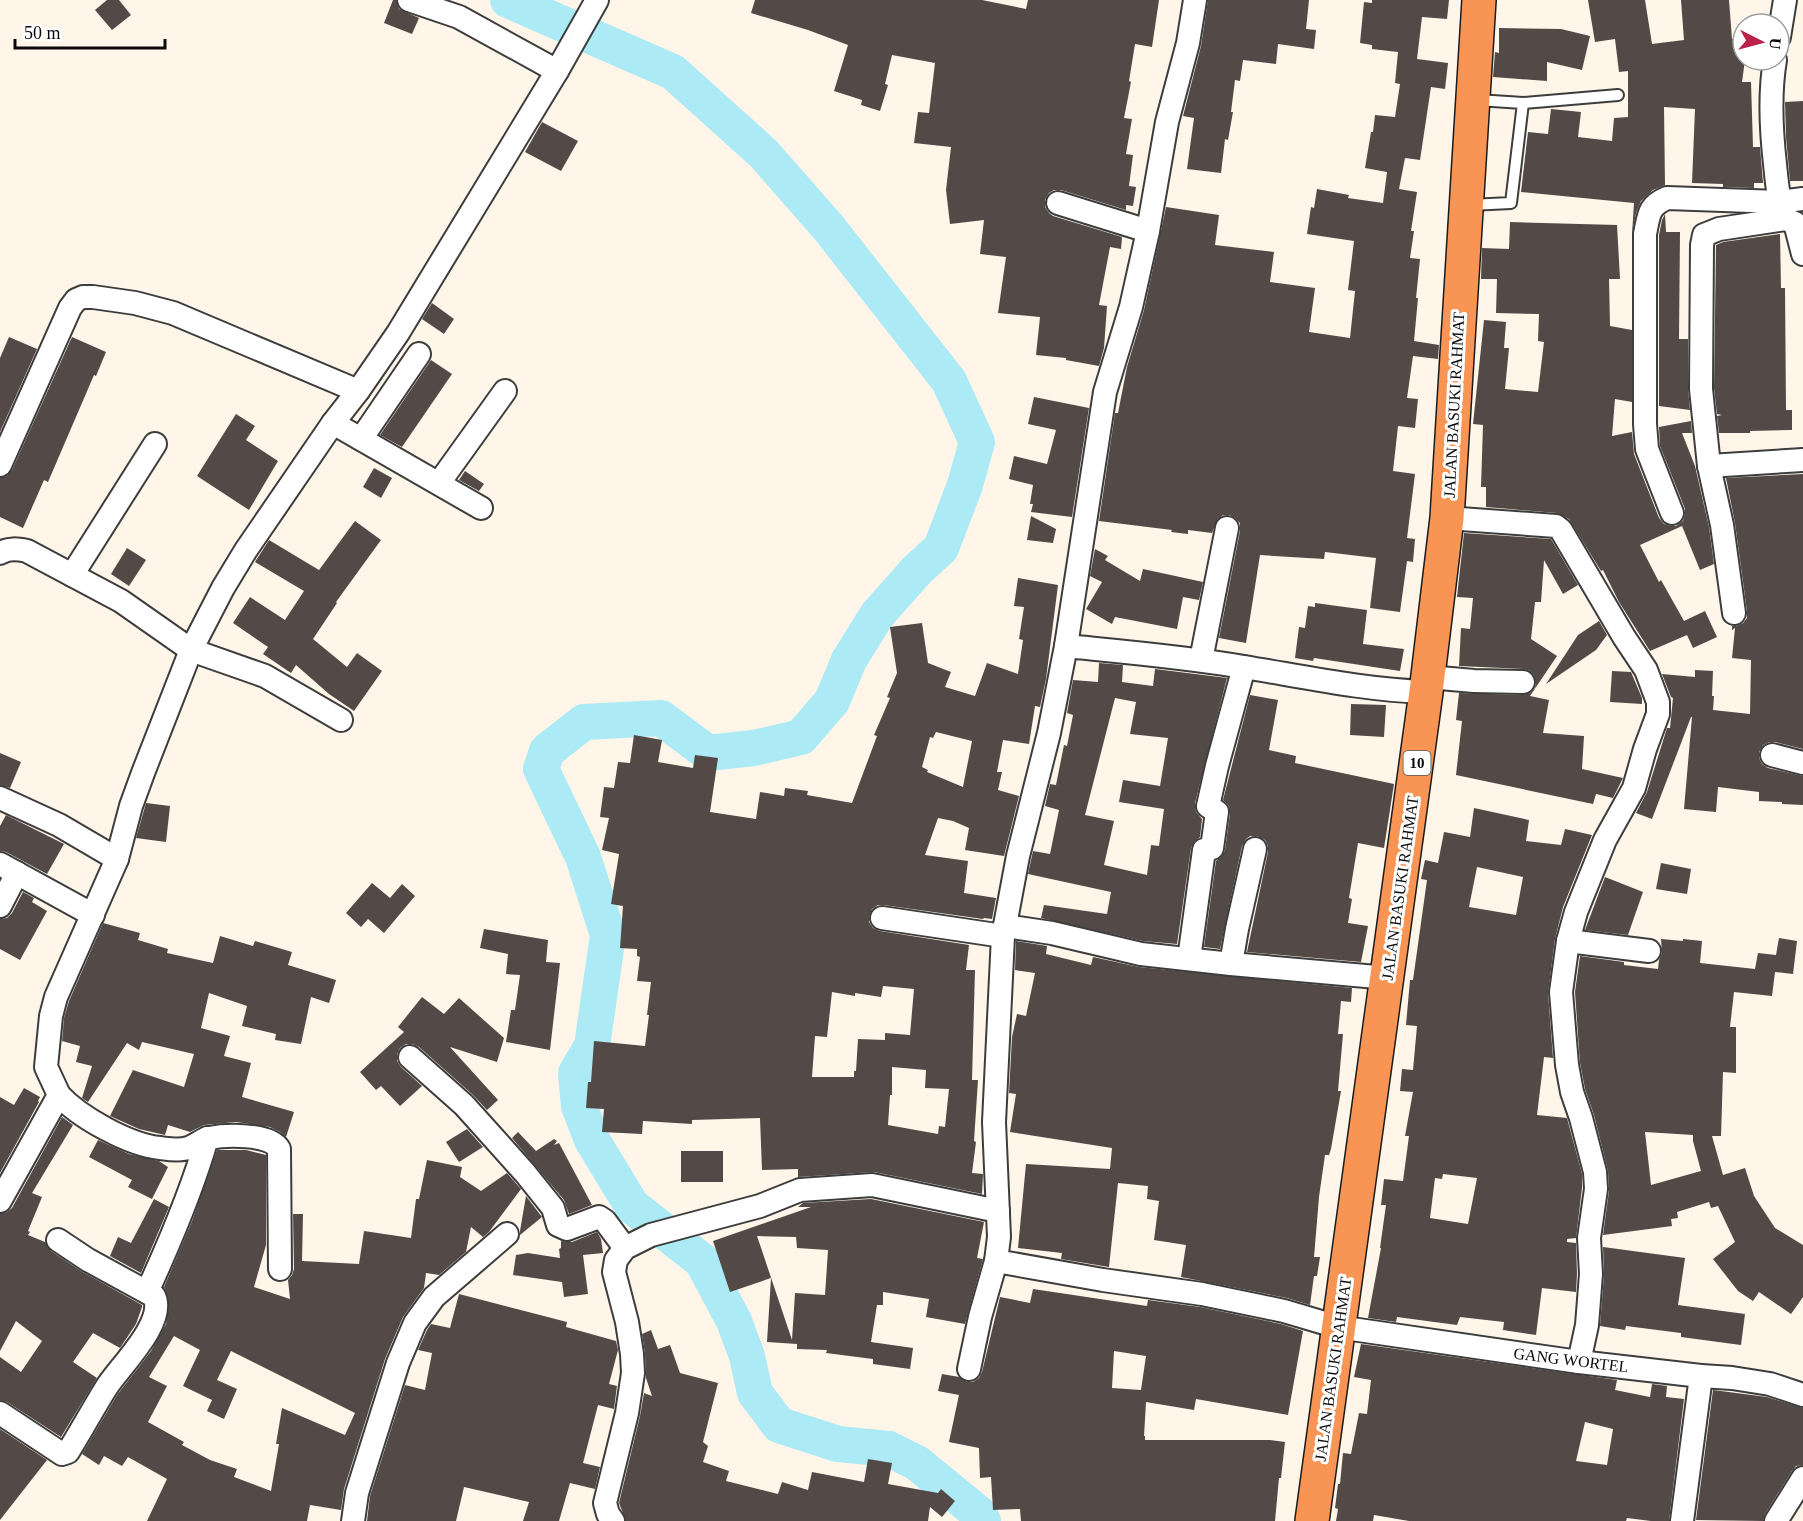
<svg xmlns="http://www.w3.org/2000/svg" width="1803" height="1521" viewBox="0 0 1803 1521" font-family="'Times New Roman',serif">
<rect width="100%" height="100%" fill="#fff5e8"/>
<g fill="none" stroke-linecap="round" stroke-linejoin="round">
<polyline stroke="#aceaf6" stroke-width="36" points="508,0 673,72 764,154 828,227 949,381 977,442 965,485 941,548 917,570 877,615 849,660 832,701 801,737 754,748 708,753 661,718 584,722 547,751 541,769 583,857 608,935 592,1046 576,1073 579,1106 592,1140 632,1206 702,1261 734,1321 747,1356 755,1393 779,1425 838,1444 889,1449 917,1463 978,1513 983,1521"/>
</g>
<g fill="#534947" fill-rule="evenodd">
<polygon points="107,0 119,0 131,15 112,30 95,10"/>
<polygon points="393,0 396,0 399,9 419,18 412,34 384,23"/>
<polygon points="755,0 982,0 1026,9 1028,0 1159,0 1152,47 1135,44 1129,81 1131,82 1124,118 1132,119 1126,154 1133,155 1129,186 1136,187 1133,206 1126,205 1126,210 1061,190 1054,190 1049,193 1045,200 1045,207 1049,213 1053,216 1122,237 1121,249 1110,247 1099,305 1107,306 1104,348 1099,366 1066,360 1066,358 1036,355 1040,317 998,313 1006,257 980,254 984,220 950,224 946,190 951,147 914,143 918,112 929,113 935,63 892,55 885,84 888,85 880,111 861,105 862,100 834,91 848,45 808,30 751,13"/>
<polygon points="1208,0 1309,0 1306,29 1316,30 1314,49 1278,44 1276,64 1243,60 1240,81 1235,80 1231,112 1233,112 1228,140 1225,139 1221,173 1187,169 1194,118 1183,116 1201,46"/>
<polygon points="1372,0 1449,0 1447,19 1422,17 1417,59 1448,63 1445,89 1431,87 1420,160 1405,158 1399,189 1417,192 1411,231 1414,231 1410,258 1420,259 1416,298 1418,298 1414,341 1439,345 1438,359 1413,356 1407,398 1418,399 1415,428 1398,426 1393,471 1415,474 1407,538 1415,539 1413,562 1407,561 1400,612 1370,608 1376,558 1325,552 1324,559 1260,555 1246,643 1219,638 1240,531 1240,523 1235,518 1230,515 1223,515 1217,520 1212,533 1188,530 1188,534 1171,532 1172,530 1099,521 1115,413 1118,413 1127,367 1144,310 1166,207 1219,215 1215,245 1274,252 1270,282 1315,288 1309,332 1350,338 1355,291 1348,290 1354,241 1307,234 1311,207 1314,208 1317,189 1349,195 1348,198 1383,203 1387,172 1365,168 1371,132 1373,132 1375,115 1395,117 1400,84 1395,83 1398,52 1372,49 1372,45 1360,43 1364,2 1372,3"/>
<polygon points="1588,0 1645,0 1652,44 1684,40 1681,0 1729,0 1732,39 1743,40 1743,60 1745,60 1742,82 1751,82 1753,147 1760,147 1763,183 1754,183 1754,188 1723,187 1723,184 1692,183 1695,109 1664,107 1665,185 1653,190 1641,201 1636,213 1632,234 1634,203 1521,192 1528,132 1548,134 1551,109 1581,112 1578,137 1612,141 1614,118 1628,117 1628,71 1619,72 1615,39 1595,42"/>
<polygon points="1499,28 1561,29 1590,36 1582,70 1547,62 1547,81 1493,77 1495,52 1499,53"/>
<polygon points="1803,101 1803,181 1790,181 1786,137 1785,102"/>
<polygon points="542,122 578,141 561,171 525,152"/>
<polygon points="1665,214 1666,232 1680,232 1679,339 1688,339 1688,389 1690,410 1659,406 1659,235 1662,220"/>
<polygon points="1510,222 1617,225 1620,279 1609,279 1610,326 1632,330 1632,402 1615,399 1612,436 1632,432 1634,454 1659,518 1664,524 1671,526 1676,526 1683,521 1685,514 1685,509 1660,446 1659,427 1691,421 1692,433 1682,433 1695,466 1709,527 1714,564 1700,570 1682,526 1640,545 1659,582 1661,580 1684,621 1705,611 1717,637 1693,648 1687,635 1650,651 1619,602 1603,570 1601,571 1569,519 1557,513 1486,507 1486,487 1481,487 1483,425 1473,424 1484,320 1506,322 1504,348 1509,348 1505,389 1538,392 1544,342 1538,341 1539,314 1496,313 1497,279 1481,279 1482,248 1509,249"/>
<polygon points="1780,234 1781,288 1785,288 1786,410 1792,410 1792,430 1750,431 1750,433 1719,433 1717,416 1722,415 1717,414 1714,388 1716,245 1723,242"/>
<polygon points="432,303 454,319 444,334 422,319"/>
<polygon points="9,337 37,349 0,432 0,358"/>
<polygon points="72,337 106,352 96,376 94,375 48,482 44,480 23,528 0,517 0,478 7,476 12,470"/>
<polygon points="431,360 452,374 402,447 380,435"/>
<polygon points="1034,397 1089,408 1072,517 1031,512 1033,504 1030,504 1033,485 1009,479 1014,456 1047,464 1056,430 1028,424"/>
<polygon points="236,414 255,426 246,440 278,461 249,510 197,476"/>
<polygon points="374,468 392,478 381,498 363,487"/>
<polygon points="465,471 484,484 479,491 459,480"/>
<polygon points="1803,474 1803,749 1775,742 1769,742 1763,745 1759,752 1759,758 1762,764 1768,768 1803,776 1803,805 1782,804 1782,802 1759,801 1759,792 1718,787 1716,812 1684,809 1692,717 1691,717 1652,819 1636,813 1647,792 1667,728 1670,728 1673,698 1671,697 1662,674 1695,677 1695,670 1713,671 1712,696 1714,696 1713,710 1750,714 1751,660 1732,658 1735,628 1732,630 1732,626 1736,626 1743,623 1747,618 1747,611 1735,523 1726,478"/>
<polygon points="1031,516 1056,529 1053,543 1027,540"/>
<polygon points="355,521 381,540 336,602 337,603 313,639 347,667 357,653 382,671 354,711 329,694 296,665 291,673 263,654 268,647 233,623 250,597 285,620 304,591 255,562 269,540 319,570"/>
<polygon points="1464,533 1551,539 1578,585 1563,594 1544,560 1541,602 1535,602 1531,639 1557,656 1530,696 1549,700 1543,733 1584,736 1582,769 1623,778 1613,798 1596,794 1593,804 1456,775 1462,721 1456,720 1459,693 1523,695 1530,693 1535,688 1536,683 1534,675 1530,671 1524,669 1459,666 1461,628 1470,629 1473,598 1457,597"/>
<polygon points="127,548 146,560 129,586 111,574"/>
<polygon points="1095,549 1108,556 1105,560 1140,581 1143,569 1203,582 1199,600 1183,597 1177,629 1115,617 1112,624 1086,609 1102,582 1090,576"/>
<path d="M1018 578 1058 585 1046 679 1040 707 1035 706 1029 744 1003 740 997 772H1002L998 790 1019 796 1004 856 965 850 969 828 953 821 938 818 925 855 968 861 964 893 996 898 992 919 984 918 983 919 883 905H878L872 909 869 917V922L873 928 880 931 969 945 966 970H975L972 1080H978L974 1141 976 1142 972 1173 983 1174 982 1194 874 1172 798 1177V1169L762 1170 760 1118 692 1120V1124L643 1121 642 1134 602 1132 604 1109 586 1108 588 1082H591L594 1041 645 1046 649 1015H647L651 982 637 981 640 957 637 956V949L620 948 623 906 611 904 619 854 602 850 609 818 600 817 604 787 614 788 618 762 630 763 634 735 662 740 658 762 693 768 695 755 718 758 710 812 756 819 760 792 784 796 785 788 808 791 807 795 852 803 877 736 874 735 890 698 887 697 897 673 890 627 922 623 928 663 951 672 945 687 975 696 987 663 1018 674 1023 640 1019 639 1024 607 1014 606ZM936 732 972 741 963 787 927 772 928 770 922 767 930 737 933 738ZM883 986 914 989 910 1035 885 1033V1040L858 1039 856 1071H854V1077H812L815 1036 827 1037 832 992 855 996V993L881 997ZM892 1067 926 1070 925 1088 949 1089 945 1127 939 1126 938 1134 888 1125 890 1095H892Z"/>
<polygon points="1315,603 1367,610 1363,644 1404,649 1400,671 1314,658 1313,661 1295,658 1299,627 1305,628 1308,606 1315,607"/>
<polygon points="1599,621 1607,635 1596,650 1546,684 1578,635"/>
<path d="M1099 663 1123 665 1122 682 1153 686 1155 669 1227 678 1195 803 1196 812 1202 819 1200 837 1194 842 1191 848 1177 944 1143 941 1041 918 1044 905 1107 914 1111 892 1028 874 1033 851 1050 854 1059 810 1045 806 1050 784 1056 785 1064 745 1067 746 1073 715 1067 713 1073 680 1098 682ZM1115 698 1136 702 1130 734 1168 738 1160 786 1123 780 1119 802 1164 809 1159 846 1151 845 1147 875 1104 865 1114 821 1085 815Z"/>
<polygon points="1612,671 1631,672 1642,698 1642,704 1610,702"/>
<polygon points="1250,695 1278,700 1269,750 1296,756 1295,763 1394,784 1384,848 1358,843 1349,898 1352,899 1348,923 1368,926 1361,962 1247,952 1268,852 1268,846 1265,840 1257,836 1250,836 1246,839 1242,846 1220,949 1204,947 1216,861 1222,856 1225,850 1230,814 1229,806 1223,800"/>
<polygon points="1351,704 1386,705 1384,737 1350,735"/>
<polygon points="0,753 21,762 10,788 0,785"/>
<polygon points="146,803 170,806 166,842 136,838"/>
<path d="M1474 808 1529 820 1526 841 1561 845 1565 829 1592 835 1563 907 1555 939 1548 993 1553 1058 1544 1057 1537 1115 1567 1118 1582 1174V1188L1576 1238 1567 1239V1242L1576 1243 1577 1274 1576 1292 1542 1288 1536 1335 1503 1330 1504 1322 1460 1317 1457 1325 1397 1317 1396 1322 1368 1318 1381 1248H1380L1386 1205H1381L1384 1179 1403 1181 1409 1136H1405L1413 1092 1400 1091 1402 1069 1413 1070 1417 1026 1406 1025 1410 980H1413L1427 880 1421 879 1425 860 1438 863 1444 832 1470 837ZM1477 867 1523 877 1516 915 1469 907ZM1443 1174 1477 1178 1468 1224 1430 1218 1435 1178 1442 1179Z"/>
<polygon points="6,815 64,844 47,874 6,852 0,851 0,826"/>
<polygon points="1661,863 1691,869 1687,894 1656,889"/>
<polygon points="1605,877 1643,892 1628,935 1585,930"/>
<polygon points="372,883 390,898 402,884 415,896 384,933 368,919 361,927 346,913"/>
<polygon points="23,892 34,898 32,902 47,911 20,960 0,949 0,919 7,918 12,913"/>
<polygon points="103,923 140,933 138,940 168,949 167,953 213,963 220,936 253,946 255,941 292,952 288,965 336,980 329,1003 311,997 301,1044 275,1040 276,1034 242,1026 247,1006 209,993 201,1028 230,1036 224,1056 251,1063 242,1097 294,1112 286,1137 280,1132 270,1127 236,1122 204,1125 190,1132 168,1125 165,1135 139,1129 110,1116 133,1070 184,1087 194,1054 142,1042 139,1050 127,1043 88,1102 82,1098 92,1066 76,1062 80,1046 62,1041 64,1018 69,1001"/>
<polygon points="484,929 548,940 546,962 560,963 550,1050 506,1042 511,1010 515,1010 520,975 506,974 508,954 480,948"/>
<path d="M1779 938 1797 941 1793 974 1775 972 1772 996 1734 992 1730 1027H1736V1073L1723 1072 1721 1136H1712L1723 1175 1745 1168 1754 1196 1775 1228 1803 1245V1297L1791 1314 1759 1292 1753 1301 1738 1291 1713 1259 1735 1242 1718 1206 1711 1208 1709 1202 1677 1212 1678 1218 1671 1219 1672 1226 1603 1235 1609 1191 1608 1171 1594 1115 1585 1089 1580 1063 1575 992 1580 956 1624 962V965L1658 969 1659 960 1662 953 1661 939 1683 941V939L1702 941 1700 963 1755 969 1758 953 1776 955ZM1645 1132 1693 1135V1141L1701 1171 1651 1185Z"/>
<polygon points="1016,941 1047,946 1046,954 1091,965 1093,957 1139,967 1352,988 1351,1002 1341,1001 1338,1034 1343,1034 1338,1091 1341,1091 1331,1149 1329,1155 1325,1155 1319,1197 1314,1257 1320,1257 1317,1276 1314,1276 1310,1305 1287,1298 1181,1277 1186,1245 1154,1240 1159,1201 1147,1199 1148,1186 1118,1183 1109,1267 1061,1259 1062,1253 1018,1248 1026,1164 1110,1169 1112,1148 1010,1132 1016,1094 1009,1093 1012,1037 1017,1014 1026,1016 1035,973 1015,970"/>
<polygon points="422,997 444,1014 459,998 504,1038 497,1062 450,1047 498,1100 487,1110 473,1095 419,1047 413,1044 406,1044 400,1048 397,1054 397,1061 401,1067 422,1086 400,1106 381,1086 376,1090 360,1072 404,1032 398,1027"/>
<polygon points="24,1088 40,1097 38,1101 39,1102 0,1173 0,1097 14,1105"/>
<polygon points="62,1117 73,1125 32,1193 42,1197 28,1231 30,1232 28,1235 45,1242 51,1251 81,1271 142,1305 142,1307 136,1324 120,1348 93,1333 73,1362 97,1378 61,1437 7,1402 0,1400 0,1357 21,1372 42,1341 16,1321 0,1351 0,1214 7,1212 12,1208"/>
<polygon points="467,1129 483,1147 459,1162 446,1142"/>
<polygon points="518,1132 536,1151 554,1139 557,1141 554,1145 559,1143 592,1205 569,1214 564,1200 512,1138"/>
<polygon points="98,1140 129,1154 159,1161 168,1167 152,1199 128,1187 132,1180 89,1157"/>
<path d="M217 1150H246L266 1155V1245L254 1287 290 1299 288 1280 292 1275 294 1269 293 1214H303L302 1261 359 1264 364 1231 411 1238 416 1199H419L427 1160 462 1167 460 1177 481 1191 507 1173 521 1189 489 1232 483 1237 471 1227 466 1252 439 1275 426 1273 424 1288 403 1317 385 1359 344 1489 341 1510 310 1505 307 1521H147L167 1479 128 1457 122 1466 104 1456 99 1465 82 1454 117 1395 151 1351 166 1324 169 1304 164 1287 192 1221ZM174 1336 200 1350 183 1386 212 1400 207 1411 224 1419 237 1389 217 1380 231 1351 355 1413 345 1435 282 1408 276 1444H279L271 1491 234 1477 237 1469 210 1460 182 1445 184 1442 148 1422 167 1386 149 1377Z"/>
<rect x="681" y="1151" width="42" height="31"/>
<polygon points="526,1196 542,1217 520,1235 520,1231"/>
<polygon points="154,1199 169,1207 141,1273 110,1256 118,1237 131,1243"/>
<path d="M871 1199 984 1222 977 1258 983 1259 965 1324 926 1317 929 1299 883 1292V1305H877L871 1342 913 1348 910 1369 873 1364V1359L826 1353 827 1350 797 1349V1344L767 1342 771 1278 730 1292 713 1241 811 1207H798L803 1203ZM757 1236 796 1237 797 1248 828 1250 825 1295 795 1293 792 1340Z"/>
<polygon points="597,1232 601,1239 603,1253 583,1255 588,1294 564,1297 562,1282 513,1275 516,1255 528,1253 560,1258 559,1249 561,1248 561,1241 572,1242"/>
<polygon points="1603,1247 1685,1258 1678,1305 1745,1314 1741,1345 1681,1337 1681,1333 1626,1326 1625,1330 1600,1326 1604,1275"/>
<path d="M1033 1289 1147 1306 1148 1300 1200 1307 1281 1324 1303 1331 1288 1415 1196 1399 1194 1410 1146 1402 1144 1436H1145V1440H1270L1285 1442 1281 1478H1279L1275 1521H1021L1020 1509 993 1510 991 1477 980 1478 979 1448 949 1442 959 1395 938 1391 942 1374 959 1377 967 1382H973L979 1378 982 1372 1000 1297 1030 1303ZM1114 1351 1146 1356 1141 1390 1112 1388Z"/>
<polygon points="459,1294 567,1322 566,1327 616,1341 618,1350 609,1384 617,1386 614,1409 598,1405 583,1463 600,1467 595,1489 570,1483 559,1521 523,1521 529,1502 464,1487 456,1521 367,1521 370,1496 405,1385 425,1390 432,1353 418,1350 427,1330 431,1324 450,1328"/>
<polygon points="651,1330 658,1349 670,1345 680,1373 718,1383 703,1442 708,1446 703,1462 729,1471 726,1481 778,1494 782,1482 808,1490 812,1472 864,1482 868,1459 892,1463 888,1484 938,1493 941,1489 955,1501 942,1517 930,1507 928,1521 626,1521 619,1503 640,1416 644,1393 652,1396 646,1378 645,1353 642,1334"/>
<path d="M1361 1344 1617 1380 1615 1390 1650 1397 1652 1384 1667 1386 1666 1397 1684 1399 1669 1521H1651L1627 1518 1626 1521H1409L1374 1515 1373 1521H1336L1338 1509 1335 1508 1338 1484H1340L1343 1453 1351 1454 1359 1413 1367 1414 1371 1380 1354 1377ZM1585 1422 1613 1429 1607 1465 1576 1461Z"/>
<polygon points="1713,1390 1767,1397 1803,1408 1803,1465 1796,1466 1792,1471 1765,1514 1763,1521 1696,1520"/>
<polygon points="0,1429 47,1460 0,1520"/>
</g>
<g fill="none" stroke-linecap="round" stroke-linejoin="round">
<defs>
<g id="service">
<polyline points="1523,103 1618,95"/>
<polyline points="1469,205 1511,203 1523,103 1477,100"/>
</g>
<g id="minor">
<polyline points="409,0 459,17 557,71"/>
<polyline points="1195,0 1188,43 1167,122 1148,231 1131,307 1105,392 1066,646 1049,733 1018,856 1003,936 994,1122 999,1237 996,1261 1103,1280 1202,1294 1284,1311 1338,1327 1579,1362 1701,1376 1732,1378 1770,1384 1803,1395"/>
<polyline points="1779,37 1785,0"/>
<path d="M1775 60C1769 95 1771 129 1775 164 1777 184 1778 200 1786 219L1795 223 1803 254"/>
<polyline points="1058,203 1148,231"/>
<polyline points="333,423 481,508"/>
<polyline points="361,439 419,354"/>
<polyline points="0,465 70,308 76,300 83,297 93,297 135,303 173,313 358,391"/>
<polyline points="1709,466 1803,460"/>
<polyline points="439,483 505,391"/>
<path d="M1672 513 1647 449 1645 424V234C1649 215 1648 206 1667 198L1779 202 1803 199"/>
<polyline points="1447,518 1556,526 1561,530 1624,637 1646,670 1658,702 1658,714 1645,749 1634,788 1605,840 1576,912 1568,941 1561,992 1567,1065 1572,1092 1581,1118 1595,1172 1596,1189 1589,1238 1591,1274 1587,1325 1579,1362"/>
<path d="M0 553C9 548 17 549 27 551L121 601 191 650 265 676 341 720"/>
<polyline points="72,575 155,444"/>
<polyline points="1734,613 1722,525 1709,466 1701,389 1702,245 1704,235 1719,229 1786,219"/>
<path d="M1066 646C1126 652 1185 657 1244 667 1305 677 1365 690 1426 692"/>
<polyline points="1201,660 1227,528"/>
<polyline points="1428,677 1474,681 1523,682"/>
<polyline points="1772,755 1803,763"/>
<polyline points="0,798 59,825 117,859"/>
<polyline points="0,864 93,915"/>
<polyline points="0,906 17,873"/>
<polyline points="882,918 1003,936"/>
<polyline points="1005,926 1052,933 1141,954 1231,964 1388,978"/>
<polyline points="1568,941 1649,951"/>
<polyline points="1189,959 1204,850 1212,848 1217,812 1208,806 1217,766 1244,667"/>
<polyline points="1231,964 1237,929 1255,849"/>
<polyline points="410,1057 464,1105 525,1173 553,1208 558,1225 567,1229 599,1217 605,1221 625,1248"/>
<path d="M59 1095C79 1117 129 1145 160 1148 168 1149 180 1151 188 1148 195 1146 201 1140 209 1138 225 1135 270 1133 279 1149L280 1269"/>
<polyline points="0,1201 59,1095 46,1067 51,1016 56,997 117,859 131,806 143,773 191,650 223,588 246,550 333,423 358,391 398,333 557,71 597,0"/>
<path d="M147 1292C170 1242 192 1191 207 1138"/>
<polyline points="969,1369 980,1317 996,1261"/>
<path d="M0 1413 62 1454 68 1452C81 1431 93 1409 106 1388 119 1367 167 1322 154 1296L88 1260 58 1240"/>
<polyline points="353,1521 357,1493 398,1363 415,1323 434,1297 507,1234"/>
<polyline points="613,1521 608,1514 605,1503 627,1413 633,1373 632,1354 627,1322 614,1272 616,1260 625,1248 651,1235 760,1206 800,1190 872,1185 998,1211"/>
<polyline points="1682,1521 1701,1376"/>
<polyline points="1776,1521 1803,1478"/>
</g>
<polyline id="trunk" points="1312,1521 1426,692 1447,518 1479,0"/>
</defs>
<use href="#service" stroke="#3d3d3d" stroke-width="14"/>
<use href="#minor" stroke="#3d3d3d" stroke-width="26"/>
<use href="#trunk" stroke="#1b1b1b" stroke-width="36"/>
<use href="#service" stroke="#fff" stroke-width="10"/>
<use href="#minor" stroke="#fff" stroke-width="22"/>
<use href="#trunk" stroke="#f89555" stroke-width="33"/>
</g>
<g text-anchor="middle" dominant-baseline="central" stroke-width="6" stroke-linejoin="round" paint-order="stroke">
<rect fill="#fff" stroke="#545454" stroke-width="1.5" x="1403.5" y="751" width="27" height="24" rx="4.5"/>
<g font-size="15" font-weight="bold" fill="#0a0a0a">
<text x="1417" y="763">10</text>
</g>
<g font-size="16" fill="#0a0a0a" stroke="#fff">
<text transform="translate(1454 405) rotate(-87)">JALAN BASUKI RAHMAT</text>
<text transform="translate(1400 888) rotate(-82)">JALAN BASUKI RAHMAT</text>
<text transform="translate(1571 1360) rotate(7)">GANG WORTEL</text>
<text transform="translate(1333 1369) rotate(-82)">JALAN BASUKI RAHMAT</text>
</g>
</g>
<g transform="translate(1761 42) rotate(96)"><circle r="28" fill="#ffffff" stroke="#9d9d9d" stroke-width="1.5"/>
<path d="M0-4.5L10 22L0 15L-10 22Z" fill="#ba224a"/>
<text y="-9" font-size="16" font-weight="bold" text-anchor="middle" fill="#0a0a0a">U</text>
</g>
<path d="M15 39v9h150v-9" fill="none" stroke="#0a0a0a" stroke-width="3"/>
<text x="24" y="39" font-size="18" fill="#0a0a0a" stroke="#ffffff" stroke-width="4.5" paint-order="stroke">50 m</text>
</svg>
